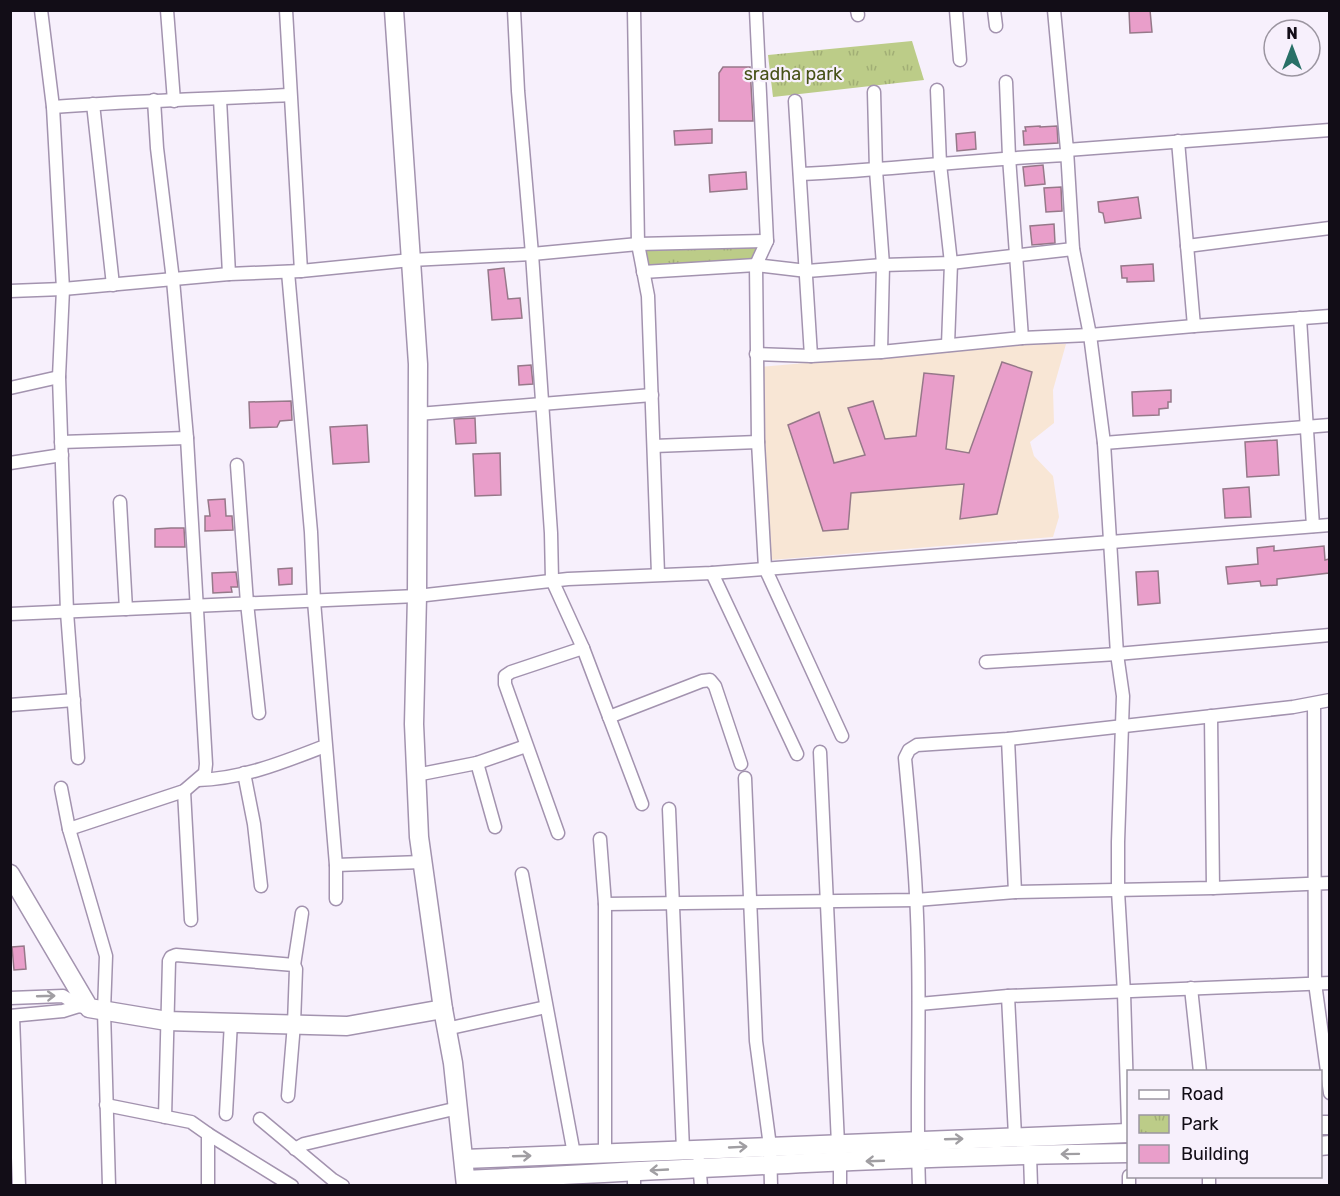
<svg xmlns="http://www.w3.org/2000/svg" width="1340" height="1196" viewBox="0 0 1340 1196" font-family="Rubik,sans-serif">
<defs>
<pattern id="park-tufts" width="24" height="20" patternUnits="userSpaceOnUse" patternTransform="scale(1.5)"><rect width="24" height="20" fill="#bccc88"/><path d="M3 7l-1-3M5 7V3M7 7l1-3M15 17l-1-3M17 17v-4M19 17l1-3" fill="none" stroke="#a1ae75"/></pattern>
</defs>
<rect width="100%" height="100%" fill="#f7f0fc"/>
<polygon fill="#f8e6d5" points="1027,344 1066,344 1053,390 1054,423 1030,442 1034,456 1053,476 1059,517 1053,537 771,560 759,367"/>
<g fill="url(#park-tufts)">
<polygon points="912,41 924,80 773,97 768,55"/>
<polygon points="759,241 756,265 643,272 647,243"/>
</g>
<g fill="#e99eca" stroke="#967889" stroke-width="1.5">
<polygon points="1129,10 1150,10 1152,32 1130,33"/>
<polygon points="723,67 750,67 753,121 719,121 719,73"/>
<polygon points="1040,126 1040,127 1057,126 1058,143 1024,145 1023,131 1026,131 1025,127"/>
<polygon points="712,129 712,143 675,145 674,131"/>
<polygon points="975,132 976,149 957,151 956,134"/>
<polygon points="1043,165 1045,184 1025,186 1023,167"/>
<polygon points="746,172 747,189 710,192 709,175"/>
<polygon points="1061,187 1062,211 1046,212 1044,188"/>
<polygon points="1138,197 1141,218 1105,223 1103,213 1099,212 1098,202"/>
<polygon points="1054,224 1055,243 1032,245 1030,226"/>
<polygon points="1153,264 1154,281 1127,282 1127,278 1122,278 1121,266"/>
<polygon points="504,268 508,299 520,298 522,318 492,320 488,270"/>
<polygon points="1002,362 1032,372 997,514 960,519 964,484 851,493 848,529 823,531 788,425 819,412 834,463 865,455 848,408 873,401 885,439 916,436 924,373 954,376 946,449 969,453"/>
<polygon points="531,365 533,384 519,385 518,366"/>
<polygon points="1171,390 1171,402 1168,402 1168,408 1159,409 1159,415 1133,416 1132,392"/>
<polygon points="291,401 292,420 280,421 277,427 250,428 249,402"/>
<polygon points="475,418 476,443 456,444 454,419"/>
<polygon points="367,425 369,462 333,464 330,427"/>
<polygon points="1277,440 1279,475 1247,477 1245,442"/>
<polygon points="500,453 501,495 475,496 473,454"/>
<polygon points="1249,487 1251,517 1225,518 1223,489"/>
<polygon points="225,499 226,516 232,516 233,530 205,531 205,516 210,516 208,500"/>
<polygon points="171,528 184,528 185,547 155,547 155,529"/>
<polygon points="1274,546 1274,551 1324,546 1325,560 1329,559 1329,573 1277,579 1277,585 1261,586 1260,581 1228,584 1226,567 1258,564 1257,548"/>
<polygon points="292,568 292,584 279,585 278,569"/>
<polygon points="1158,571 1160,603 1138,605 1136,572"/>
<polygon points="236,572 238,587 231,587 232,592 213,593 212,573"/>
<polygon points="24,946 26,969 14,970 12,947"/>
</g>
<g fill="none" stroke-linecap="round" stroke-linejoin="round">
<defs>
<g id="street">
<polyline points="41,10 53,107 63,289 59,377 67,612 78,758"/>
<polyline points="167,10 174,101"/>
<polyline points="286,10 301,271"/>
<polyline points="514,10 518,91 532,254 551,533 552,580 583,648 642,804"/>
<polyline points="634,10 638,244 648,296 658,574"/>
<polyline points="756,10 767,241 756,265 758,442 765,568 842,736"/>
<polyline points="857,10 858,15"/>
<polyline points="956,10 960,60"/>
<polyline points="994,10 996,26"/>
<polyline points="1054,10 1067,150 1330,130"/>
<polyline points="1006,82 1009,157 1022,338"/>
<polyline points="937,90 940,164 951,263 948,345"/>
<polyline points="874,92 876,170 883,265 881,352"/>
<polyline points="220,99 229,274"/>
<polyline points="795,101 811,356"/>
<polyline points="93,104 113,285"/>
<path d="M53 107C132 101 211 99 290 95"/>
<polyline points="1178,141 1194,326 1330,316"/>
<polyline points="1067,150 1073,249 1090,335 1104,443 1117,654 1123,696 1118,842 1118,891 1124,993 1128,1126"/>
<path d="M800 174C889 170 978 159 1067 155"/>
<polyline points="1187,246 1330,228"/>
<polyline points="288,272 311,532 314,601 336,865 336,899"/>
<polyline points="643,272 756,265 807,271 883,265 951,263 1073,249"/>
<polyline points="10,291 63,289 229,274 301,271 411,260 532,254 638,244 767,241"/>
<polyline points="1300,318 1313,526"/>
<polyline points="756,354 811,356 881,352 1022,338 1090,335 1194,326"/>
<polyline points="10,388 59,377"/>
<polyline points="418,414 652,395"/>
<polyline points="61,442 187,438"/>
<polyline points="1104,443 1330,425"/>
<polyline points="654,446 758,442"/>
<polyline points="10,463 62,455"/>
<polyline points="237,465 247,603 259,713"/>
<polyline points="120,502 126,609"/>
<polyline points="712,573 797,754"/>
<polyline points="10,614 417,596 568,579 712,573 1330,525"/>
<polyline points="986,662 1117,654 1330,635"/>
<polyline points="1314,704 1315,983 1330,1093"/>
<polyline points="10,705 74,700"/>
<polyline points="1211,716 1213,888"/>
<polyline points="609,717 702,681 710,680 715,686 741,764"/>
<polyline points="1008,739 1015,892"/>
<polyline points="820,752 838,1144"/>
<polyline points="477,763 495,827"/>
<polyline points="244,773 254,824 261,886"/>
<polyline points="416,775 477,763 526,746"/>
<polyline points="745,778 756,1041 770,1146 771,1186"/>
<path d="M198 780C242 779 284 762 325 746"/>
<polyline points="61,788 69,829"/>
<polyline points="184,791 191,920"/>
<polyline points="669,809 683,1150"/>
<polyline points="558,833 505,684 505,676 511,672 583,648"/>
<polyline points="600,839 605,904 605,1153"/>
<polyline points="336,865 422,862"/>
<polyline points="522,874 574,1154"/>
<polyline points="605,904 916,900 1015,892 1213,888 1330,883"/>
<polyline points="294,965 302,913"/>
<polyline points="1191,988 1200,1072"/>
<polyline points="1008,996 1015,1136"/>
<polyline points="10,998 63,996 79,1006 89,1008"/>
<polyline points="919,1004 1008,996 1330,983"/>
<polyline points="10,1016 63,1011 79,1006"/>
<polyline points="13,1016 19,1186"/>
<polyline points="446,1029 546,1007"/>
<polyline points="106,1105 191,1122 208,1134 208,1186"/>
<polyline points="226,1114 231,1022"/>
<polyline points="165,1117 169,961 171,957 176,955 294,965 296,969 294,1024 288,1096"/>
<polyline points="260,1119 333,1180 343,1186"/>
<polyline points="208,1134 292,1186"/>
<polyline points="295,1149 304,1144 458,1108"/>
<polyline points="1030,1155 1031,1186"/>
<polyline points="699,1162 701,1186"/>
<polyline points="840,1163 840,1186"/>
<polyline points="634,1172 634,1186"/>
<polyline points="1209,1176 1209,1186"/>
<polyline points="109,1186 104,1011 106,956 69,829 184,791 205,773 206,764 187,438 173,280 157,148 154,100"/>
<path d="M919 1186C916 1107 920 1028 918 949 917 885 911 822 905 758L909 750 917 745 1008 739 1293 707 1330 700"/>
<polyline points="1129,1186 1129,1176"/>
</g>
<g id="secondary">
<polyline points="394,10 418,364 417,596 414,724 419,837 443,1009 453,1063 466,1186"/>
<polyline points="10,874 89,1008 167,1021 347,1026 443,1009"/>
<polyline points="1320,1125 1330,1125"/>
<polyline points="1320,1146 1330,1145"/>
<polyline points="464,1159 1128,1133"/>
<path d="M466 1180C687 1169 908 1156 1128 1153"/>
</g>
</defs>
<use href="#street" stroke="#a393af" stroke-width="15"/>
<use href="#secondary" stroke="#a393af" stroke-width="21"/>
<use href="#street" stroke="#fff" stroke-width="12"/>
<use href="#secondary" stroke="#fff" stroke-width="18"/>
</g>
<defs><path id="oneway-shaft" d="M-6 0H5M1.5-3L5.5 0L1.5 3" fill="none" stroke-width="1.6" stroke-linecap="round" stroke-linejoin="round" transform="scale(1.5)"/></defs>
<g stroke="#a09ea2">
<use href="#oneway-shaft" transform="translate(46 996) rotate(-2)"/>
<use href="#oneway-shaft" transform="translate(954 1139) rotate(-2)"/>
<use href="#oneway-shaft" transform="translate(738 1147) rotate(-3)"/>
<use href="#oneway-shaft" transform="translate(1070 1154) rotate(179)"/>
<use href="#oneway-shaft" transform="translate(522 1156) rotate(-2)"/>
<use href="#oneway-shaft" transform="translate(875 1161) rotate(178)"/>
<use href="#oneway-shaft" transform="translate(659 1170) rotate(177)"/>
</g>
<g text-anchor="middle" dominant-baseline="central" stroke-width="4.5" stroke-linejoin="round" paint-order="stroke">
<g font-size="18" fill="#465117" stroke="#f7f0fc">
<text x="793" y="74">sradha park</text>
</g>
</g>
<rect width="1340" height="1196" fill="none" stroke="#120d17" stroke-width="24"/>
<rect x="1127" y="1070" width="195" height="108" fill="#f7f0fc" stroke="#9b95a0" stroke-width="1.5"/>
<rect x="1139" y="1090" width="30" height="9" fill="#ffffff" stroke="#9b95a0" stroke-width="1.5"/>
<text x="1181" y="1100" font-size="18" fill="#120d17">Road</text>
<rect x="1139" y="1115" width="30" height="18" fill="url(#park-tufts)" stroke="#9b95a0" stroke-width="1.5"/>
<text x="1181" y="1130" font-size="18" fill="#120d17">Park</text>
<rect x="1139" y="1145" width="30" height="18" fill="#e99eca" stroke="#9b95a0" stroke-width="1.5"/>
<text x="1181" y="1160" font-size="18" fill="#120d17">Building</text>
<g transform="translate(1292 48)"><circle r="28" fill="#f7f0fc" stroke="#9b95a0" stroke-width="1.5"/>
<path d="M0-4.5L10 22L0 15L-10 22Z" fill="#297067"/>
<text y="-9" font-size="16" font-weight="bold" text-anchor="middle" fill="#120d17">N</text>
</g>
</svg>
